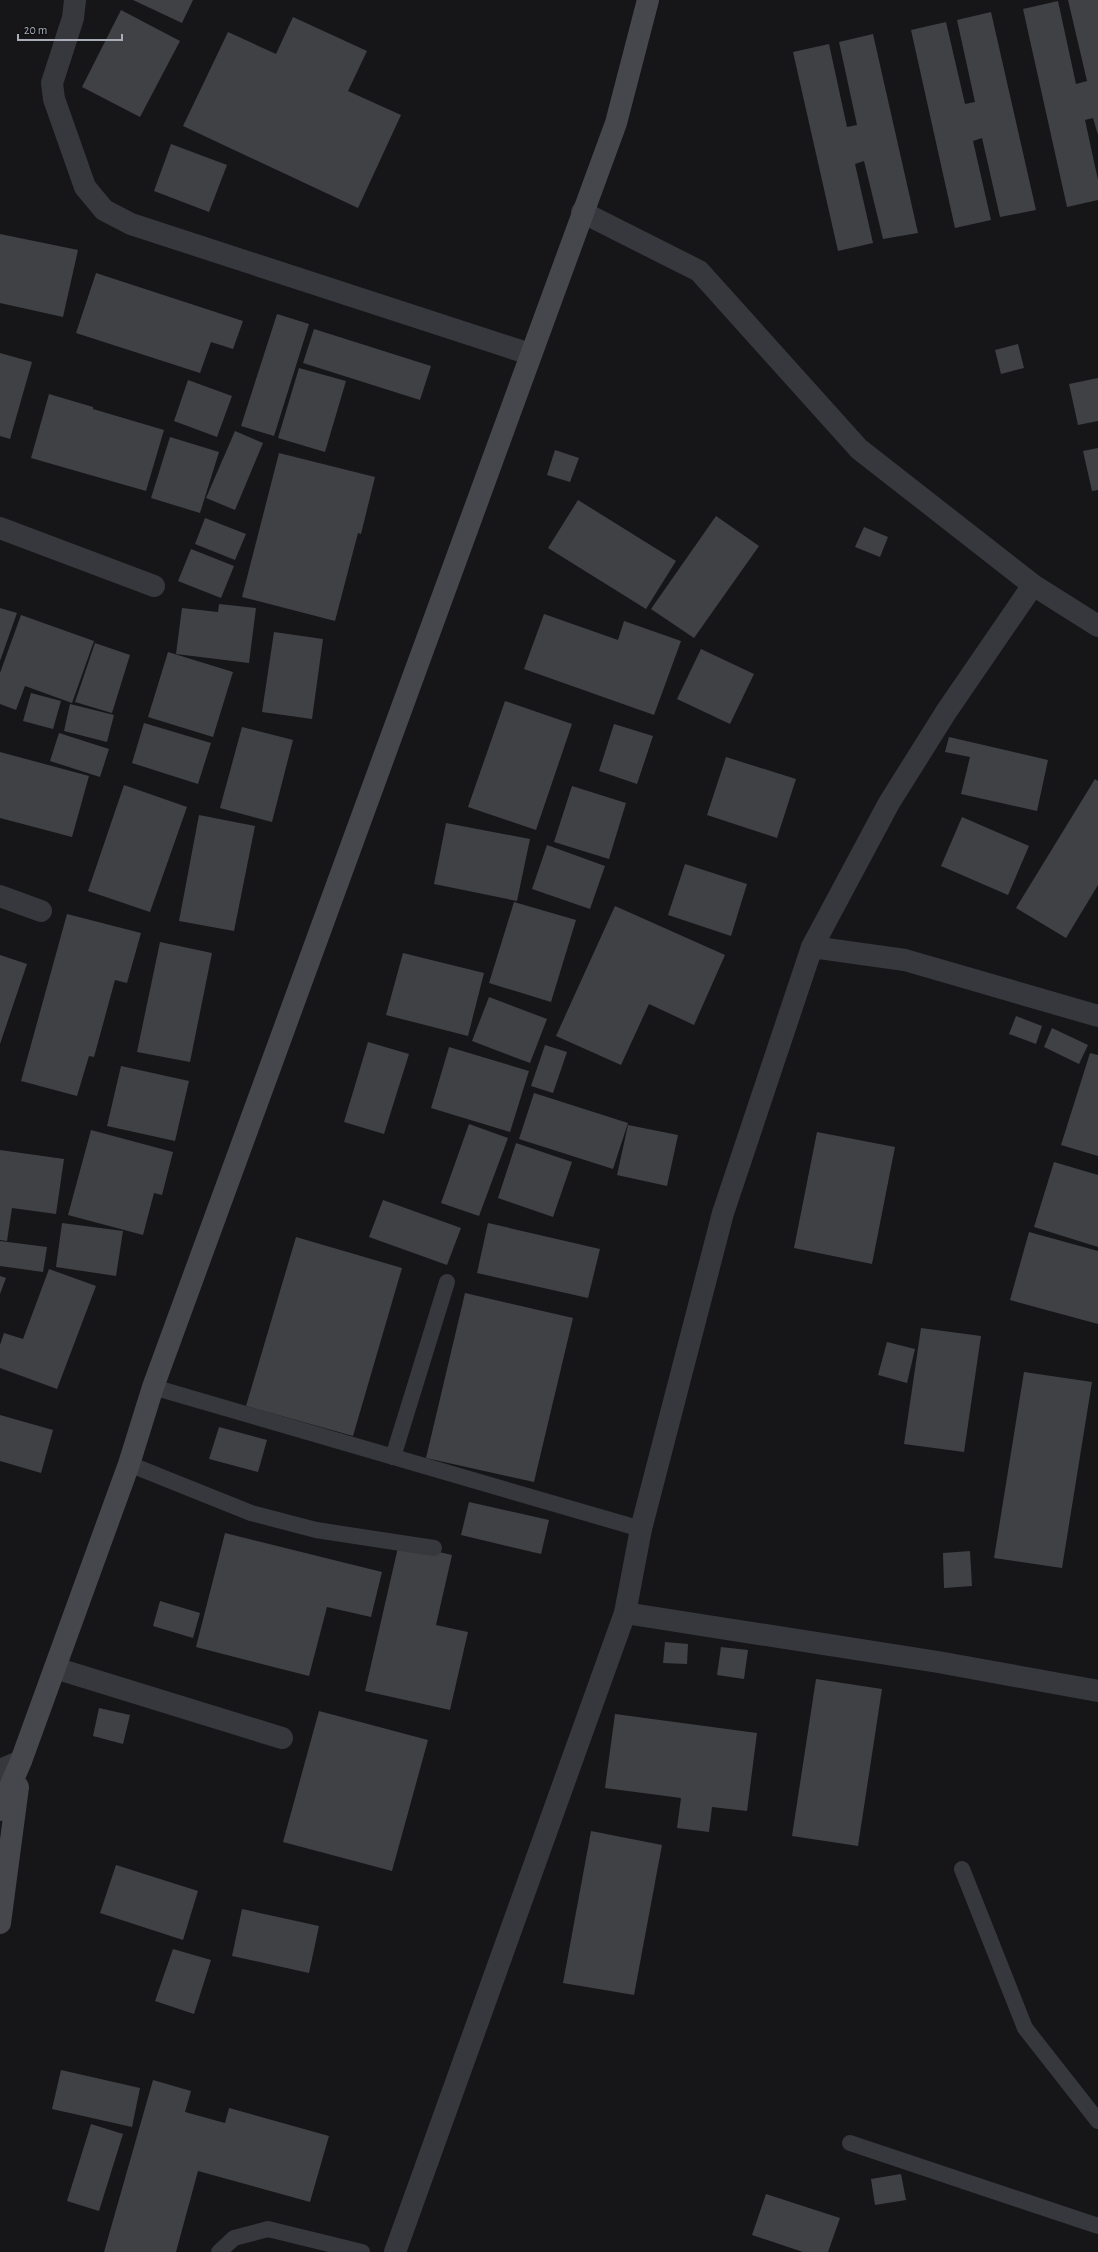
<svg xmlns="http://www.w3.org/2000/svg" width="1098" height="2252" viewBox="0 0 1098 2252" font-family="'Alegreya Sans',sans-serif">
<rect width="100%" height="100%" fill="#161618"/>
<g fill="#404145">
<polygon points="133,0 193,0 182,23"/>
<polygon points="1068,0 1098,0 1098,135 1093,118 1085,120 1098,180 1098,200 1067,207 1023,9 1058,1 1076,84 1087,81"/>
<polygon points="121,10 180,41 140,117 82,87"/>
<polygon points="991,12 1036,210 1000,217 982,138 973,141 991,220 955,228 911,30 946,22 965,104 975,102 957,20"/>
<polygon points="293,17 367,51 348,91 401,115 358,208 183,126 228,32 276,54"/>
<polygon points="873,34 918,233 883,239 864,161 855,164 873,243 838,251 793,52 829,44 847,127 857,125 839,42"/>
<polygon points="171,144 227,165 209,212 154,191"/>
<polygon points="0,234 78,250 63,317 0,303"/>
<polygon points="96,273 243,321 233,349 211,342 200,373 76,333"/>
<polygon points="277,314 309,324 274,436 241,426"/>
<polygon points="314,329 431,366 420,400 303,363"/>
<polygon points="1018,344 1024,368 1001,374 995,350"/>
<polygon points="0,353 32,362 10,439 0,436"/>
<polygon points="299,368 346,381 325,452 278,438"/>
<polygon points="1098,378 1098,421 1078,425 1069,384"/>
<polygon points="188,380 232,396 217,437 174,421"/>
<polygon points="49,394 93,407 93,409 164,430 146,491 31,458"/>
<polygon points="235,431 263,443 235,510 206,498"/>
<polygon points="170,437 219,452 200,513 151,498"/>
<polygon points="1098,448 1098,490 1092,491 1083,451"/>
<polygon points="555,450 579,458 570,482 547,475"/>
<polygon points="279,453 375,477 361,534 358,533 335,621 242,597"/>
<polygon points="578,500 676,561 646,609 548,548"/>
<polygon points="716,516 759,546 694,638 651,609"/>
<polygon points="205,518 246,534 235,560 195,544"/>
<polygon points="864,527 888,537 880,557 855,547"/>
<polygon points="191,549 234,566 221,598 178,581"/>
<polygon points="219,604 256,608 249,663 176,654 182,608 218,612"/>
<polygon points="0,608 17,613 0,661"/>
<polygon points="544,614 618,640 624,621 681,641 654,715 524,669"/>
<polygon points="21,615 94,641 72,703 25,686 16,710 0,704 0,673"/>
<polygon points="274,632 323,639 312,719 262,712"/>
<polygon points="95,643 130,655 112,713 75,702"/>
<polygon points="701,649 754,674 730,724 677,699"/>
<polygon points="168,652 233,672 213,737 148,717"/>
<polygon points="31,693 61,701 53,729 23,721"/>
<polygon points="505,701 572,724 536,830 468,807"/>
<polygon points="70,704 114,715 107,742 64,731"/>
<polygon points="144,723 211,743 198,784 132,763"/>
<polygon points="614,724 653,736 637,784 599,771"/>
<polygon points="242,727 293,740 272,822 220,808"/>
<polygon points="59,733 109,749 100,777 50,761"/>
<polygon points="949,737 1048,760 1037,811 961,794 970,757 945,752"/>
<polygon points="0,752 89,776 72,837 0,818"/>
<polygon points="726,757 796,779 777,838 707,815"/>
<polygon points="1095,779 1098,781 1098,885 1066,938 1016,908"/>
<polygon points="124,785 187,807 150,912 88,891"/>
<polygon points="572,786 626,803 609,859 554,842"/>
<polygon points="199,815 255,826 234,931 179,921"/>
<polygon points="962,817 1029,846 1008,895 941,866"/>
<polygon points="446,823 530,839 517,901 434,884"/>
<polygon points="547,845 605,866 590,909 532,889"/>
<polygon points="685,864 747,884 731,936 668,915"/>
<polygon points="514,902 576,920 551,1002 489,983"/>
<polygon points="615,906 725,955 694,1025 649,1004 621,1065 556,1036"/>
<polygon points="67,914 141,933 127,983 115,980 94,1057 89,1056 77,1096 21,1081"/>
<polygon points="160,942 212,953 190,1062 137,1052"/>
<polygon points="403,953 484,973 468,1036 386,1015"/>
<polygon points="0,955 27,964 0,1044"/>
<polygon points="489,997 547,1019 530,1063 472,1041"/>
<polygon points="1016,1016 1042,1026 1036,1044 1009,1034"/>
<polygon points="1052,1028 1088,1045 1079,1064 1044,1047"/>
<polygon points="368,1042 409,1054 384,1134 344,1122"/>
<polygon points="545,1045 567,1052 553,1093 531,1086"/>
<polygon points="449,1047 529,1071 510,1132 431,1108"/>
<polygon points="1090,1053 1098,1055 1098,1156 1061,1145"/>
<polygon points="121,1066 189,1081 175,1141 107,1126"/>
<polygon points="534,1093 628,1123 613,1169 519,1139"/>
<polygon points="469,1124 508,1138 479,1216 441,1203"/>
<polygon points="628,1125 678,1135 667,1186 617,1175"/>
<polygon points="91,1130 173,1152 162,1195 154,1193 143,1235 68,1215"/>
<polygon points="817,1132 895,1147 872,1264 794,1248"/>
<polygon points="516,1143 572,1162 553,1217 498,1198"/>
<polygon points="0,1150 64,1159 56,1214 12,1208 7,1241 0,1240"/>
<polygon points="1054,1162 1098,1175 1098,1247 1034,1227"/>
<polygon points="383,1200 461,1228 447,1265 369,1237"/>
<polygon points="62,1223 123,1231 116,1276 56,1267"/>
<polygon points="488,1223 600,1249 588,1298 477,1273"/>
<polygon points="1029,1232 1098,1251 1098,1324 1010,1300"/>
<polygon points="296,1237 402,1268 353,1436 246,1406"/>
<polygon points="0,1241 47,1247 43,1272 0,1266"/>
<polygon points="49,1269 96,1286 57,1389 0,1368 0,1345 4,1333 23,1339"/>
<polygon points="0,1276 6,1278 0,1294"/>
<polygon points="465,1293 573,1318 534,1482 426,1458"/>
<polygon points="921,1328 981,1336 964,1452 904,1444"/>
<polygon points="887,1342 915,1349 907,1383 878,1375"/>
<polygon points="1024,1372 1092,1382 1062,1568 994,1558"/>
<polygon points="0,1415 53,1430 41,1473 0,1461"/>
<polygon points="219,1427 267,1440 258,1472 209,1459"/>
<polygon points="469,1502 549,1520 541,1554 461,1535"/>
<polygon points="225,1533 382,1572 371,1617 327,1607 309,1676 196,1647"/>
<polygon points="399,1543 452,1555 436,1625 468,1632 450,1710 365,1691"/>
<polygon points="970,1551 972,1586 944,1588 943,1553"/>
<polygon points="160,1601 200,1613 193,1638 153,1626"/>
<polygon points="665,1642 688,1644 687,1664 663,1663"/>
<polygon points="721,1647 748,1650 744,1679 717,1675"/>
<polygon points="816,1679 882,1689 858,1846 792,1836"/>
<polygon points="99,1708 130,1715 123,1744 93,1736"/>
<polygon points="319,1711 428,1740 392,1871 283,1842"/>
<polygon points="615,1714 757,1733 747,1811 712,1807 709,1832 677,1828 681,1798 605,1788"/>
<polygon points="591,1831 662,1845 634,1995 563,1983"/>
<polygon points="116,1865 198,1891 183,1940 100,1913"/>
<polygon points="242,1909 319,1926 309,1973 232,1956"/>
<polygon points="173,1949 211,1960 194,2014 155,2001"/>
<polygon points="61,2070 140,2088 132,2127 52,2109"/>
<polygon points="153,2080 191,2091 185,2112 225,2123 229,2108 329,2136 310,2202 198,2171 176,2252 104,2252"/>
<polygon points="91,2124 123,2134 99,2211 67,2201"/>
<polygon points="901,2174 906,2200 875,2205 871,2179"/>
<polygon points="766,2194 840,2218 828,2252 803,2252 752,2235"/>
</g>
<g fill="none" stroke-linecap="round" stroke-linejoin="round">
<g stroke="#37383d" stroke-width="16">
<polyline points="153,1387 641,1529"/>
<polyline points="393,1457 447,1282"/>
<polyline points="129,1464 251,1513 316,1530 434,1548"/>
<polyline points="962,1869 1025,2028 1098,2121"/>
<polyline points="850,2143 1098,2226"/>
<polyline points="219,2252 234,2238 268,2229 362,2252"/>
</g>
<g stroke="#37383d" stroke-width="22">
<polyline points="75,0 73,18 52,83 54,99 85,187 104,210 131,224 530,354"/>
<polyline points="582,212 699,271 859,449 1033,585 1098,626"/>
<polyline points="0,528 154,586"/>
<polyline points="0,896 41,911"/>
<polyline points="812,947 889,803 946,712 1033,585"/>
<polyline points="625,1613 938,1662 1098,1691"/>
<polyline points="55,1668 282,1738"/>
<polyline points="0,1770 21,1761"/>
<polyline points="395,2252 625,1613 641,1529 723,1213 812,947 905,960 1098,1016"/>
</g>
<g stroke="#45474d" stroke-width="22">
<polyline points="0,1810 21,1761 129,1464 153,1387 616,123 648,0"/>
<polyline points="0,1923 18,1787"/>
</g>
</g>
<path d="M18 34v6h104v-6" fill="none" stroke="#a8adb8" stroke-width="2"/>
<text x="24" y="34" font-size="12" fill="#a8adb8" stroke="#111113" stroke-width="3" paint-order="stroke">20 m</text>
</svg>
